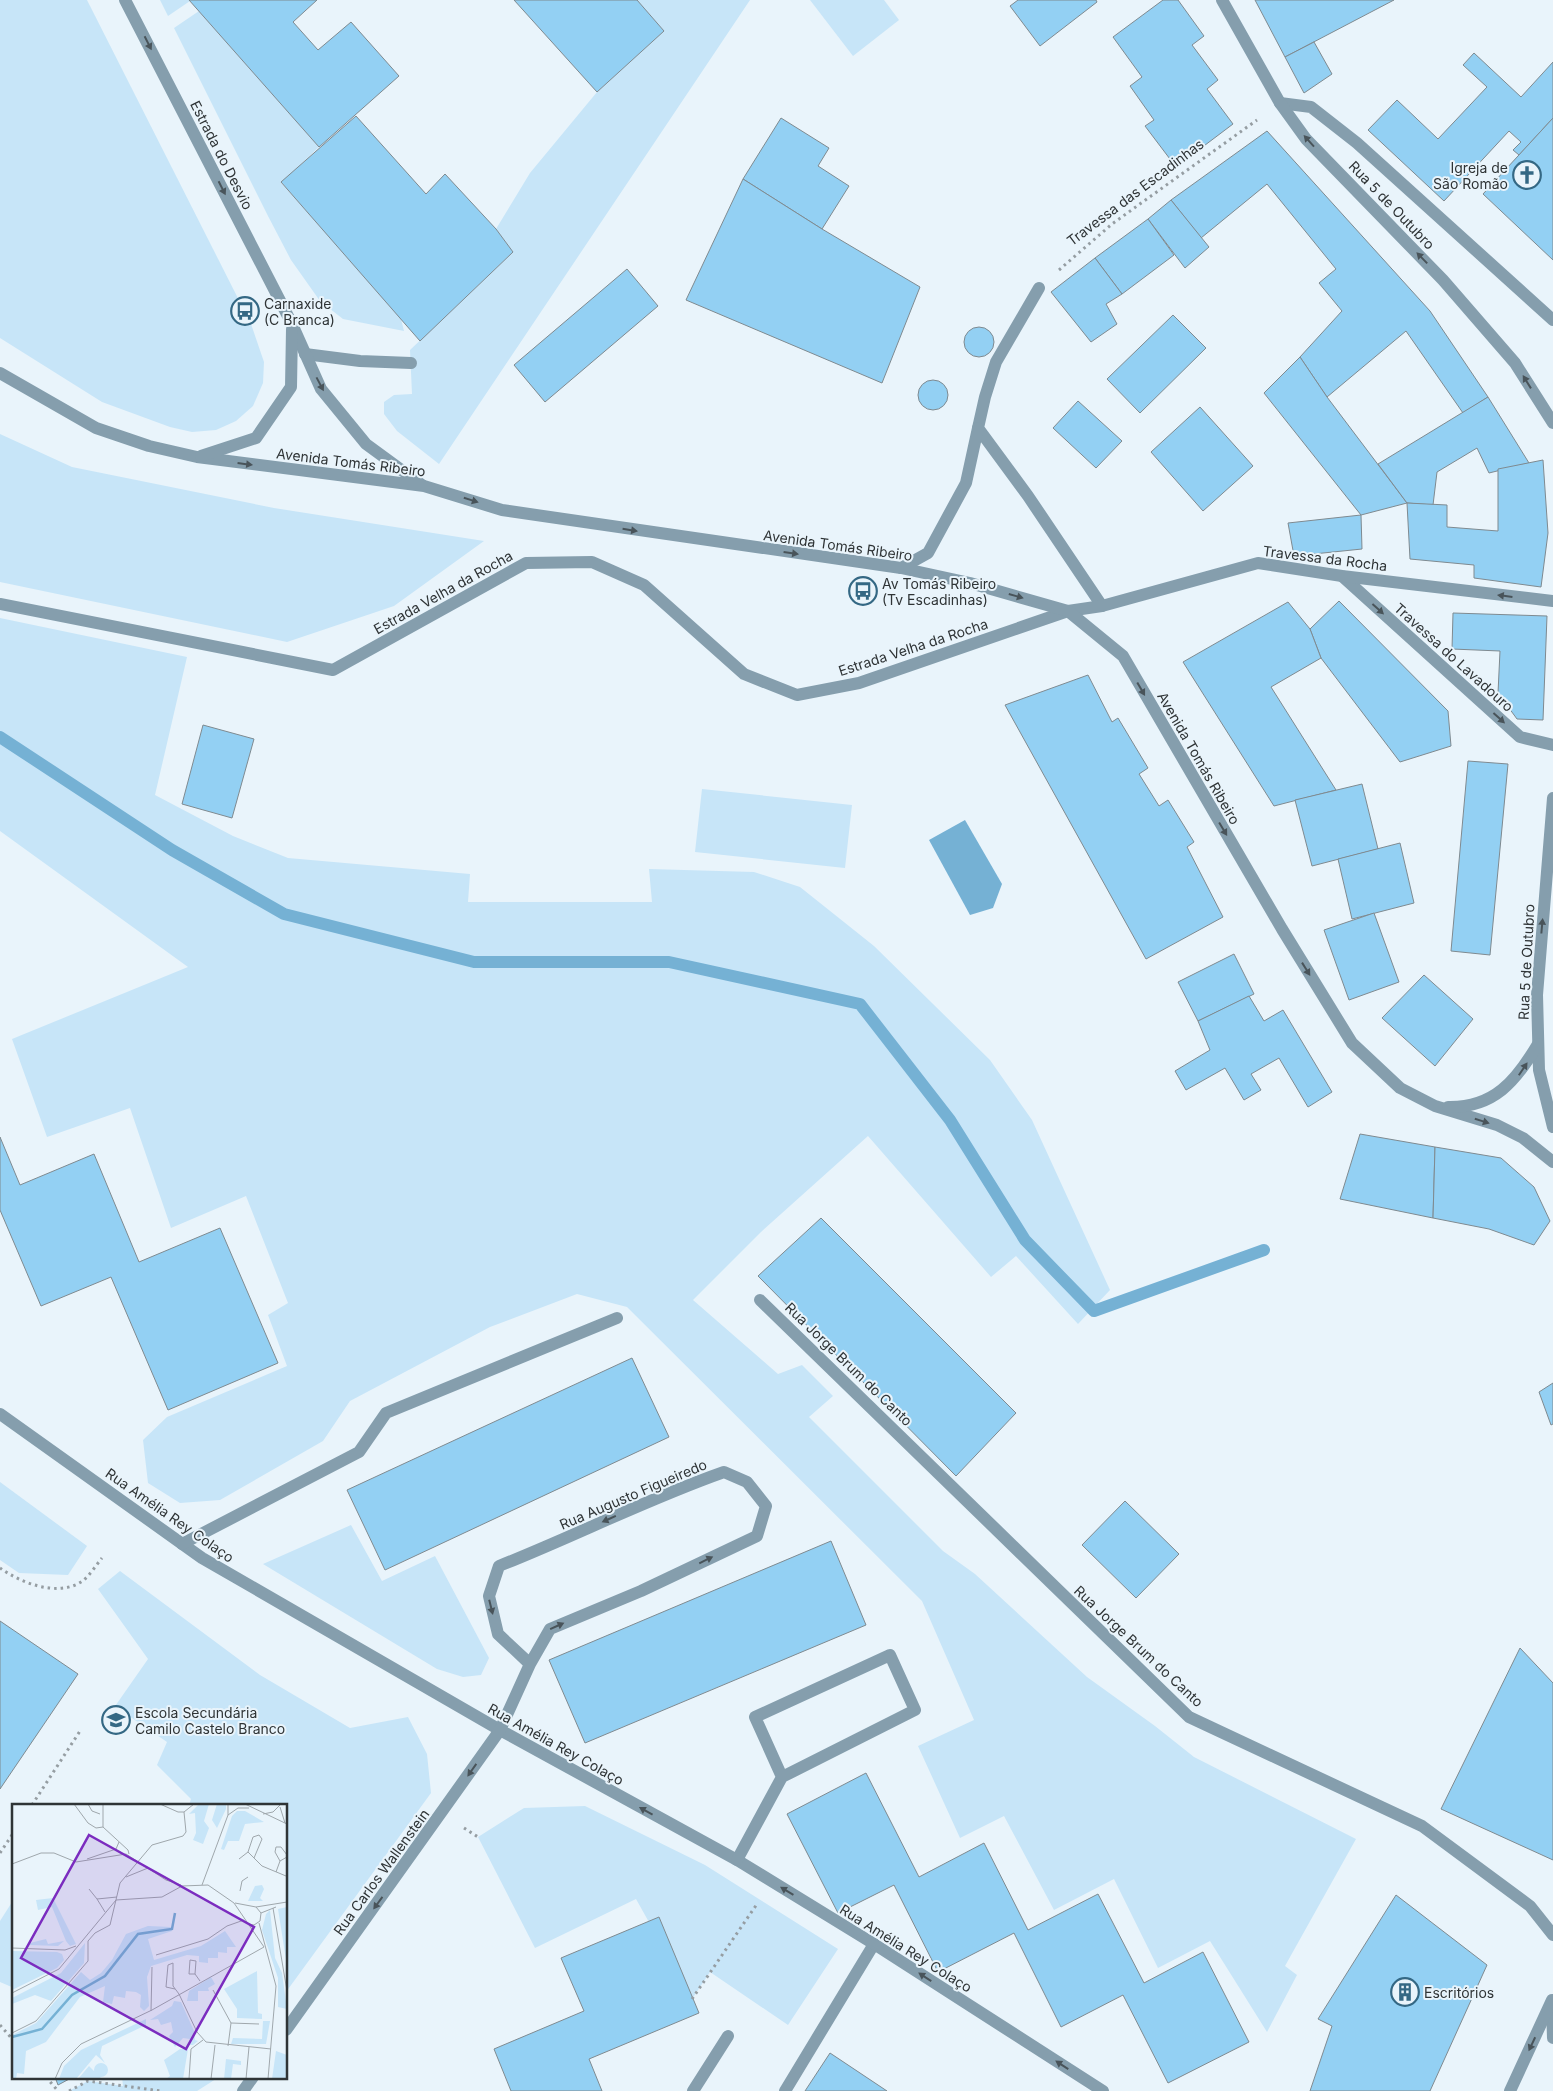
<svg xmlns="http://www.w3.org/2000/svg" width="1553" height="2091" viewBox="0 0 1553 2091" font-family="Inter,sans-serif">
<rect width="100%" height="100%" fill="#e9f4fb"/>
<g fill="#c7e5f8">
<polygon points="0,0 87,0 251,324 264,362 263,383 253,406 236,421 216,430 192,432 170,427 102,402 0,338"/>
<polygon points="160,0 189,0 190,1 168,16"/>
<polygon points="637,0 750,0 439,464 397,431 384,414 384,402 394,395 412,394 410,350 513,252 496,229 530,173 597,92 664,31"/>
<polygon points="810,0 884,0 899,20 853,56"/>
<polygon points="199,11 319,147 281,183 400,315 404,331 343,319 320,301 291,260 268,216 174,28"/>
<polygon points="0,434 72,467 274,508 484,541 394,606 287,642 0,582"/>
<polygon points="0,618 187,657 155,795 233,836 288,858 470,874 468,902 652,902 649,869 754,872 800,887 874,946 990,1060 1032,1120 1110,1290 1078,1324 1016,1256 991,1277 868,1136 761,1232 693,1300 778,1374 802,1365 833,1396 809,1417 943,1551 975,1574 1087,1677 1155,1726 1194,1757 1356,1839 1285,1966 1297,1975 1267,2032 1210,1941 1158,1968 1114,1879 1054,1910 1004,1816 960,1838 918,1746 974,1720 922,1601 627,1307 577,1294 490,1327 350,1401 323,1441 220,1500 180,1503 148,1483 143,1440 167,1417 287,1366 268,1315 288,1303 246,1196 171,1228 130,1108 47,1137 12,1039 188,967 0,831"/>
<polygon points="702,789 852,805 845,868 695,852"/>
<polygon points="0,1482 87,1546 68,1575 19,1573 0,1560"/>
<polygon points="351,1525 382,1581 435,1556 489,1658 481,1675 463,1677 437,1669 263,1564"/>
<polygon points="120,1571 260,1675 350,1728 408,1717 427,1754 431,1793 286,1992 286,1805 189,1805 191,1799 157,1765 167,1742 129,1716 114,1731 104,1722 148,1659 98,1589"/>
<polygon points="585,1806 705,1865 838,1949 788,2025 710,1972 692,1999 636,1899 535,1948 478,1837 524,1808"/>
<polygon points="14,1899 14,1988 0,1982 0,1921"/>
<polygon points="122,2077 219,2077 197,2091 69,2091 88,2081 123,2086"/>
</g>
<polygon fill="#75b1d4" points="965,820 1002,884 993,908 970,915 929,840"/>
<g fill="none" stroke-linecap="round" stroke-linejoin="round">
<polyline stroke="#75b1d4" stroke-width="12" points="0,737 172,850 284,914 474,962 669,962 860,1004 950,1120 1025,1240 1094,1311 1264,1250"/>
</g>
<g fill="#93d0f3" stroke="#7f8a90">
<polygon points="189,0 317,0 293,22 318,50 351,22 399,76 319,147"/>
<polygon points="514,0 637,0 664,31 597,92"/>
<polygon points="1018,0 1096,0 1097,2 1040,46 1010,6"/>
<polygon points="1163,0 1178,0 1204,36 1192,45 1218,80 1207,89 1233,124 1176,167 1145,126 1154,120 1130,86 1142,77 1113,37"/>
<polygon points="1255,0 1394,0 1285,57"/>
<polygon points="1314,42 1332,74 1304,93 1285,57"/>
<polygon points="1474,53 1521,97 1553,62 1553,118 1519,155 1513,150 1521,142 1509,131 1444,201 1368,130 1397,100 1438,139 1487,87 1463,65"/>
<polygon points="356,116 426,194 445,174 496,229 513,252 420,341 281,182"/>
<polygon points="781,118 829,148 818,166 849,186 822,229 743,179"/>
<polygon points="1553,118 1553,260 1483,194"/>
<polygon points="1267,131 1430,311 1488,397 1463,413 1406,331 1327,397 1300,357 1342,311 1319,283 1336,269 1267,184 1201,238 1171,200"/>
<polygon points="743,179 822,229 920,287 882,383 686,300"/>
<polygon points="1171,200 1209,247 1185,268 1148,219"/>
<polygon points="1148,219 1174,255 1122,294 1095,258"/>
<polygon points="1095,258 1122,294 1106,304 1117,324 1091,342 1051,292"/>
<polygon points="627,269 658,306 545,402 514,365"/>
<polygon points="1173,315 1206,348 1140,413 1107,379"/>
<circle cx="979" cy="342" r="15"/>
<polygon points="1300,357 1327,397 1407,503 1361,515 1264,393"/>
<circle cx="933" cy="395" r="15"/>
<polygon points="1488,397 1529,463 1489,473 1477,448 1437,472 1433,505 1407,503 1378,464"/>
<polygon points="1078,401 1122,441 1096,468 1053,428"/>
<polygon points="1200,407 1253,466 1203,511 1151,452"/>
<polygon points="1543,460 1548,533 1541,587 1474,578 1474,565 1410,559 1407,503 1447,505 1447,527 1498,531 1498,469"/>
<polygon points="1361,515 1362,549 1294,556 1288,523"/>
<polygon points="1339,601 1448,711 1451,746 1400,762 1321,658 1310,629"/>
<polygon points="1288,602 1310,629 1321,658 1271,687 1336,790 1274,806 1183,662"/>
<polygon points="1453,613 1547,616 1543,720 1517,719 1498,693 1500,651 1452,649"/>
<polygon points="1088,675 1112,722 1118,718 1148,768 1139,774 1159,806 1168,800 1194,842 1187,847 1223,917 1146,959 1005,705"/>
<polygon points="203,725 254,739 232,818 182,804"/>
<polygon points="1468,761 1508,764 1490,955 1451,951"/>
<polygon points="1362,784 1378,849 1312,866 1295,800"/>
<polygon points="1400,843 1414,903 1352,919 1338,859"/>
<polygon points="1374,913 1399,982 1349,1000 1324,930"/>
<polygon points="1234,954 1254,994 1198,1021 1178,982"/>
<polygon points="1424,975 1473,1019 1435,1066 1382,1018"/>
<polygon points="1249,996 1264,1021 1283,1010 1332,1092 1308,1107 1279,1058 1251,1074 1261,1090 1244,1100 1225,1068 1186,1090 1175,1071 1210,1050 1198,1021"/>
<polygon points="1360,1134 1435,1147 1433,1218 1340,1199"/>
<polygon points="0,1137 20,1185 94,1154 139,1262 220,1228 278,1363 168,1410 111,1277 41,1306 0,1210"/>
<polygon points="1435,1147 1501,1158 1534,1187 1550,1221 1534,1245 1489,1229 1433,1218"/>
<polygon points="821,1218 1016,1413 956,1476 758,1276"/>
<polygon points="632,1358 669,1437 385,1570 347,1490"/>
<polygon points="1553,1383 1553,1424 1551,1425 1539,1392"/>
<polygon points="1125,1501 1179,1554 1136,1598 1082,1545"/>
<polygon points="831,1541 866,1625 585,1743 549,1660"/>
<polygon points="0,1621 78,1674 0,1789"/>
<polygon points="1520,1648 1553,1683 1553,1860 1441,1809"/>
<polygon points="866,1773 919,1877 984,1843 1028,1930 1098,1894 1144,1983 1203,1952 1249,2042 1168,2083 1123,1995 1061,2027 1014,1933 938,1972 894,1885 838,1913 787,1814"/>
<polygon points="1396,1895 1487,1965 1430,2091 1310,2091 1332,2026 1318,2019"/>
<polygon points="659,1917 699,2013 589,2059 602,2091 511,2091 494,2049 584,2011 561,1958"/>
<polygon points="830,2053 887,2091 805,2091"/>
<polygon points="55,2077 73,2077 58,2085"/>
</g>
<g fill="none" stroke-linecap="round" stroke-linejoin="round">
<g stroke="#959da2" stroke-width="3" stroke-dasharray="2.5 4" stroke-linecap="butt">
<polyline points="1059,270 1112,224 1257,120"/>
<path d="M0 1568C21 1583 57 1597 81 1582 89 1577 96 1565 102 1558"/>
<polyline points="32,1805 80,1731"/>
<polyline points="464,1828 478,1837"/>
<polyline points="0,1853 14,1832"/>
<polyline points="692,1999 757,1904"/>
<polyline points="0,2025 14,2041"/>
<polyline points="46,2077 58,2091"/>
<polyline points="69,2091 88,2081 161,2091"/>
</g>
<g stroke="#859ead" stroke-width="12">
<polyline points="305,354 360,361 411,363"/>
<polyline points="785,2091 874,1944"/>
</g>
<g stroke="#859ead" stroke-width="12">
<polyline points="1280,103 1311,107 1357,143 1553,320"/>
<polyline points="1039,288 996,362 985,397 978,428 1028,496 1102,606"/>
<polyline points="901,568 928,553 966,483 978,428"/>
<polyline points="1342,576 1520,737 1553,745"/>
<polyline points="0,604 333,670 526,563 592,562 644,585 744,674 797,695 859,683 1068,611 1102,606 1258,563 1342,576 1553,601"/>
<polyline points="760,1300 1189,1717 1422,1826 1530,1906 1553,1935"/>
<polyline points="0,1414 202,1558 500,1730 737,1860 874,1944 1103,2091"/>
<polyline points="182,1544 359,1452 386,1413 617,1318"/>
<polyline points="737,1860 782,1777 755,1717 890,1655 915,1710 782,1777"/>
<path d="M286 2030 500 1730 530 1664 550 1629 641 1591 757 1536 766 1506 747 1482 724 1472C647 1499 575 1536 499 1566L489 1596 498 1634 530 1664"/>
<polyline points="243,2091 253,2077"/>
<polyline points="693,2091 728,2036"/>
</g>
<g stroke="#859ead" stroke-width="12">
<polyline points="125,0 292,324 321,389 366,444 422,485"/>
<polyline points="1222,0 1280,103 1306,139 1443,280 1515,363 1553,423"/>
<polyline points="0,373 96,428 149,446 197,457 424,486 502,510 901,568 970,583 1068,611 1123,656 1282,929 1352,1043 1400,1088 1435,1106 1497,1125 1523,1138 1553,1162"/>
<polyline points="201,456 256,438 291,387 292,329"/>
<polyline points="1553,798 1537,995 1539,1070 1553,1127"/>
<path d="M1448 1107C1494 1108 1516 1081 1538 1044"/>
<polyline points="1552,2006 1553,2038"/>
<polyline points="1510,2091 1552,2000"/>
</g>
</g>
<defs><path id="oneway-solid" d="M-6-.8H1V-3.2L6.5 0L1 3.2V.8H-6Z" transform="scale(1.25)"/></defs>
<g fill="#49545a">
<use href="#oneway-solid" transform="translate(148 43) rotate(63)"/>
<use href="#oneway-solid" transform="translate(1309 141) rotate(-132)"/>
<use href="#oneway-solid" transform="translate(222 188) rotate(63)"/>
<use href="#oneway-solid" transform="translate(1422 258) rotate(-134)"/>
<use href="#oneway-solid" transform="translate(1527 382) rotate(-122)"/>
<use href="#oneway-solid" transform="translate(320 384) rotate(62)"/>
<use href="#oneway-solid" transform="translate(245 464) rotate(7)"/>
<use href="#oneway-solid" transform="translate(471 500) rotate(17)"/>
<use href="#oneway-solid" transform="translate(630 530) rotate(9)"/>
<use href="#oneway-solid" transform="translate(791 553) rotate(8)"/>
<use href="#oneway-solid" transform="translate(1016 596) rotate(16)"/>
<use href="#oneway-solid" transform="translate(1505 596) rotate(-173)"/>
<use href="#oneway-solid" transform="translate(1378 609) rotate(42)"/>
<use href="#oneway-solid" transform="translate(1141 689) rotate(60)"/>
<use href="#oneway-solid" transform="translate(1499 718) rotate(42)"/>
<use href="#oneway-solid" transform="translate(1223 829) rotate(59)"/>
<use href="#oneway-solid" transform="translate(1542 926) rotate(-85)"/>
<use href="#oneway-solid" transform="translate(1306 969) rotate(58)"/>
<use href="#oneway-solid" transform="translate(1523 1069) rotate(-56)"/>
<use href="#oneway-solid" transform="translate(1482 1121) rotate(17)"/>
<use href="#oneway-solid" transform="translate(609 1519) rotate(156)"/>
<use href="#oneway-solid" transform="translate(706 1560) rotate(-26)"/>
<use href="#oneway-solid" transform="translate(491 1607) rotate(76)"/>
<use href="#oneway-solid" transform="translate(557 1626) rotate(-24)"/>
<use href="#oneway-solid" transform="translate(472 1770) rotate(125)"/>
<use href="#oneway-solid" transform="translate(646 1811) rotate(-151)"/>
<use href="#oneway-solid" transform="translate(787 1891) rotate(-149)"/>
<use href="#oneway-solid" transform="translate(378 1903) rotate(126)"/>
<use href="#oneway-solid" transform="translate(925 1977) rotate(-147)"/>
<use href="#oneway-solid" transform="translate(1532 2044) rotate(115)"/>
<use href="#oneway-solid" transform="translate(1062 2065) rotate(-147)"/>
</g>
<defs>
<symbol id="church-ring" viewBox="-11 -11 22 22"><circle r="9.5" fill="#e9f4fb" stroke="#346884" stroke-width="1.5"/><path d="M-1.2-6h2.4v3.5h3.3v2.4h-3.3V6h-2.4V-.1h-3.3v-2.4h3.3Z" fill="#346884"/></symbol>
<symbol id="bus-ring" viewBox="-11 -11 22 22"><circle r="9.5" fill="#e9f4fb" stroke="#346884" stroke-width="1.5"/><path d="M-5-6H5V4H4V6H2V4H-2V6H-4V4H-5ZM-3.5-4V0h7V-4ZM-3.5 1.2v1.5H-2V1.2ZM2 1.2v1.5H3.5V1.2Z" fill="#346884"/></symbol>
<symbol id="school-ring" viewBox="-11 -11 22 22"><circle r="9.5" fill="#e9f4fb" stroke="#346884" stroke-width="1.5"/><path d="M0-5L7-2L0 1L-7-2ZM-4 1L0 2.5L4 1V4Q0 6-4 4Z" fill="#346884"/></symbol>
<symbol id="building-ring" viewBox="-11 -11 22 22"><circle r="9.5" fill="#e9f4fb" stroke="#346884" stroke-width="1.5"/><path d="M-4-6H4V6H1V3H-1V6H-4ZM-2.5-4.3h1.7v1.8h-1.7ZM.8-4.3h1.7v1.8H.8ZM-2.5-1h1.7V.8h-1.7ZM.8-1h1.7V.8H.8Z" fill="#346884"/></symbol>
</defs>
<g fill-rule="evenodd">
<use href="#church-ring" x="1511" y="159" width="32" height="32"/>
<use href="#bus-ring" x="229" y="295" width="32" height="32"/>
<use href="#bus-ring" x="847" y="575" width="32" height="32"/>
<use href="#school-ring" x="100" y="1704" width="32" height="32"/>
<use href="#building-ring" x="1389" y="1976" width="32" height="32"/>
</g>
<g text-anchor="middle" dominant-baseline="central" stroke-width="4" stroke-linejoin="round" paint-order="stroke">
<g font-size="14" fill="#2f3436" stroke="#e9f4fb">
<text transform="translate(222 155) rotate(63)">Estrada do Desvio</text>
<text transform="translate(1135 192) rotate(-37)">Travessa das Escadinhas</text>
<text transform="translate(1392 205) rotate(46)">Rua 5 de Outubro</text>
<text transform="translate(351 462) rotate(7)">Avenida Tomás Ribeiro</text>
<text transform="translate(838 545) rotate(8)">Avenida Tomás Ribeiro</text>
<text transform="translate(1325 558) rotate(7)">Travessa da Rocha</text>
<text transform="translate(443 592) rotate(-29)">Estrada Velha da Rocha</text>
<text transform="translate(913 647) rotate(-18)">Estrada Velha da Rocha</text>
<text transform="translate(1454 657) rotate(42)">Travessa do Lavadouro</text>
<text transform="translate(1199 758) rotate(60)">Avenida Tomás Ribeiro</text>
<text transform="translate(1526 962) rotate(-87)">Rua 5 de Outubro</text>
<text transform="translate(849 1364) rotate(44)">Rua Jorge Brum do Canto</text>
<text transform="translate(633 1494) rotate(-23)">Rua Augusto Figueiredo</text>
<text transform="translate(170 1515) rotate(35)">Rua Amélia Rey Colaço</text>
<text transform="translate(1139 1646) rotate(43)">Rua Jorge Brum do Canto</text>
<text transform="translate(556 1744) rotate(29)">Rua Amélia Rey Colaço</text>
<text transform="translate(381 1872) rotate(-54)">Rua Carlos Wallenstein</text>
<text transform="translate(906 1948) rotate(32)">Rua Amélia Rey Colaço</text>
</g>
<g font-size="14" fill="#2f3436" stroke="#e9f4fb" text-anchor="start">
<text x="1508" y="167" text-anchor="end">Igreja de<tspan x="1508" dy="16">São Romão</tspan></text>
<text x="264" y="303">Carnaxide<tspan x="264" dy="16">(C Branca)</tspan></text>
<text x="882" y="583">Av Tomás Ribeiro<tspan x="882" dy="16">(Tv Escadinhas)</tspan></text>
<text x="135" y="1712">Escola Secundária<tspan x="135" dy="16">Camilo Castelo Branco</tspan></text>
<text x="1424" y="1992">Escritórios</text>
</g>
</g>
<g transform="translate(12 1804)">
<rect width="275" height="275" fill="#e9f4fb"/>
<path d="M187 0H197L192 17 197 24 191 40 181 36 184 29 183 9 177 10ZM205 0H214V5L205 24 200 16ZM225 7H233L252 18 233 20 227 37H216L212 46 209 45 220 12ZM250 81 252 85 248 94 251 97H236L243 82ZM41 94 64 140 58 142 54 137 40 103 26 106 24 96ZM275 103V162L266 105ZM258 106 263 154 270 169 275 205 266 203V174L250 126 254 110ZM136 122 159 123 160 127 136 135 142 156 189 142 213 127 224 143H215V149L206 148V154H196V159L187 158V152L175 151 139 162 135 173 137 202 132 207 128 203 129 191 124 188 114 187 113 194 102 192 100 200 91 198 93 182 68 193 34 238 14 247 12 270 5 269 4 275H0V231L24 219 69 168 78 176 89 169 100 156 114 130ZM34 135 36 140 52 137 46 142 18 141V139ZM73 139 72 159 39 197 23 191 0 200V194L49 169ZM0 147 45 148 50 150 52 156 45 164 0 186ZM245 167 246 209 250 210V215L225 214V205L212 185ZM199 173 203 180 196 184 197 187H186V197H175L177 187ZM162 197 169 198 182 227 183 236 186 237 181 241H177L178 235 171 234 163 243 157 232 161 228 159 218 149 221 146 215 138 216 160 202ZM134 215V221L90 242 88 251 93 259 84 251 64 275H47L52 262 69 246ZM251 217H258L254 240H219L221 234 250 235ZM168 245H176L171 275H154L158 272 152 256ZM264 247 275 251V275H260ZM214 255 229 257V261L221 260 219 275H212ZM82 266a7 7 0 1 1 14 0a7 7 0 1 1-14 0ZM77 262 90 275H66Z" fill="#c7e5f8"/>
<path fill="none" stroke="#75b1d4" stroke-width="2.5" d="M0 233 30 225 60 191 93 172 126 130 160 125 163 109"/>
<path fill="none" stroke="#9fa7ac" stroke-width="1" d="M62 0 76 19 84 24 91 23 116 46 117 50M76 0 80 7 88 10M148 0 166 8H172L182 0M233 0 275 20M268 3 273 19M251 10 261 8 269 0M216 11 226 4H237M91 23V1M236 48 241 33 247 31 250 35 242 54M75 55 104 45 107 38M227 55 236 48 250 62 274 72M268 57 263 48 264 43H269L275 51M0 60 29 49H42L64 58 114 50 154 76 169 81M264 68 268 57 275 53M114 73 136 64M190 81 216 11V0M77 85 85 95 105 93M228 87 230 77 236 73M85 95 93 108M223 99 244 103 275 98M261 104 275 187M249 109 264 103M247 119 264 182 256 275M236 120 242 121 248 117 249 109 244 103M0 144 53 146 64 142M144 151 196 135 215 122 232 116M183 170 184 157 178 156 177 170H183L188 177M163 185 154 183 156 161 161 159V182L167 190 185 228 194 238 259 245M201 186 219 219 216 242M0 189 47 165 104 96 150 93 170 82 196 81 222 99 252 143M139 207 140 163M219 219 247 220M0 229 24 217 76 157V137L83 129 98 121 108 79 140 41 171 32 174 28 172 8M43 275 50 259 69 240 140 206 252 143M177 275 179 245 191 236M199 275 203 241M234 275 237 243"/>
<path fill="#7b2cbf" fill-opacity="0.15" stroke="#7b2cbf" stroke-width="2.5" d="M77 31 242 123 174 245 9 154Z"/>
<rect width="275" height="275" fill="none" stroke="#2f3436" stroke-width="2.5"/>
</g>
</svg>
